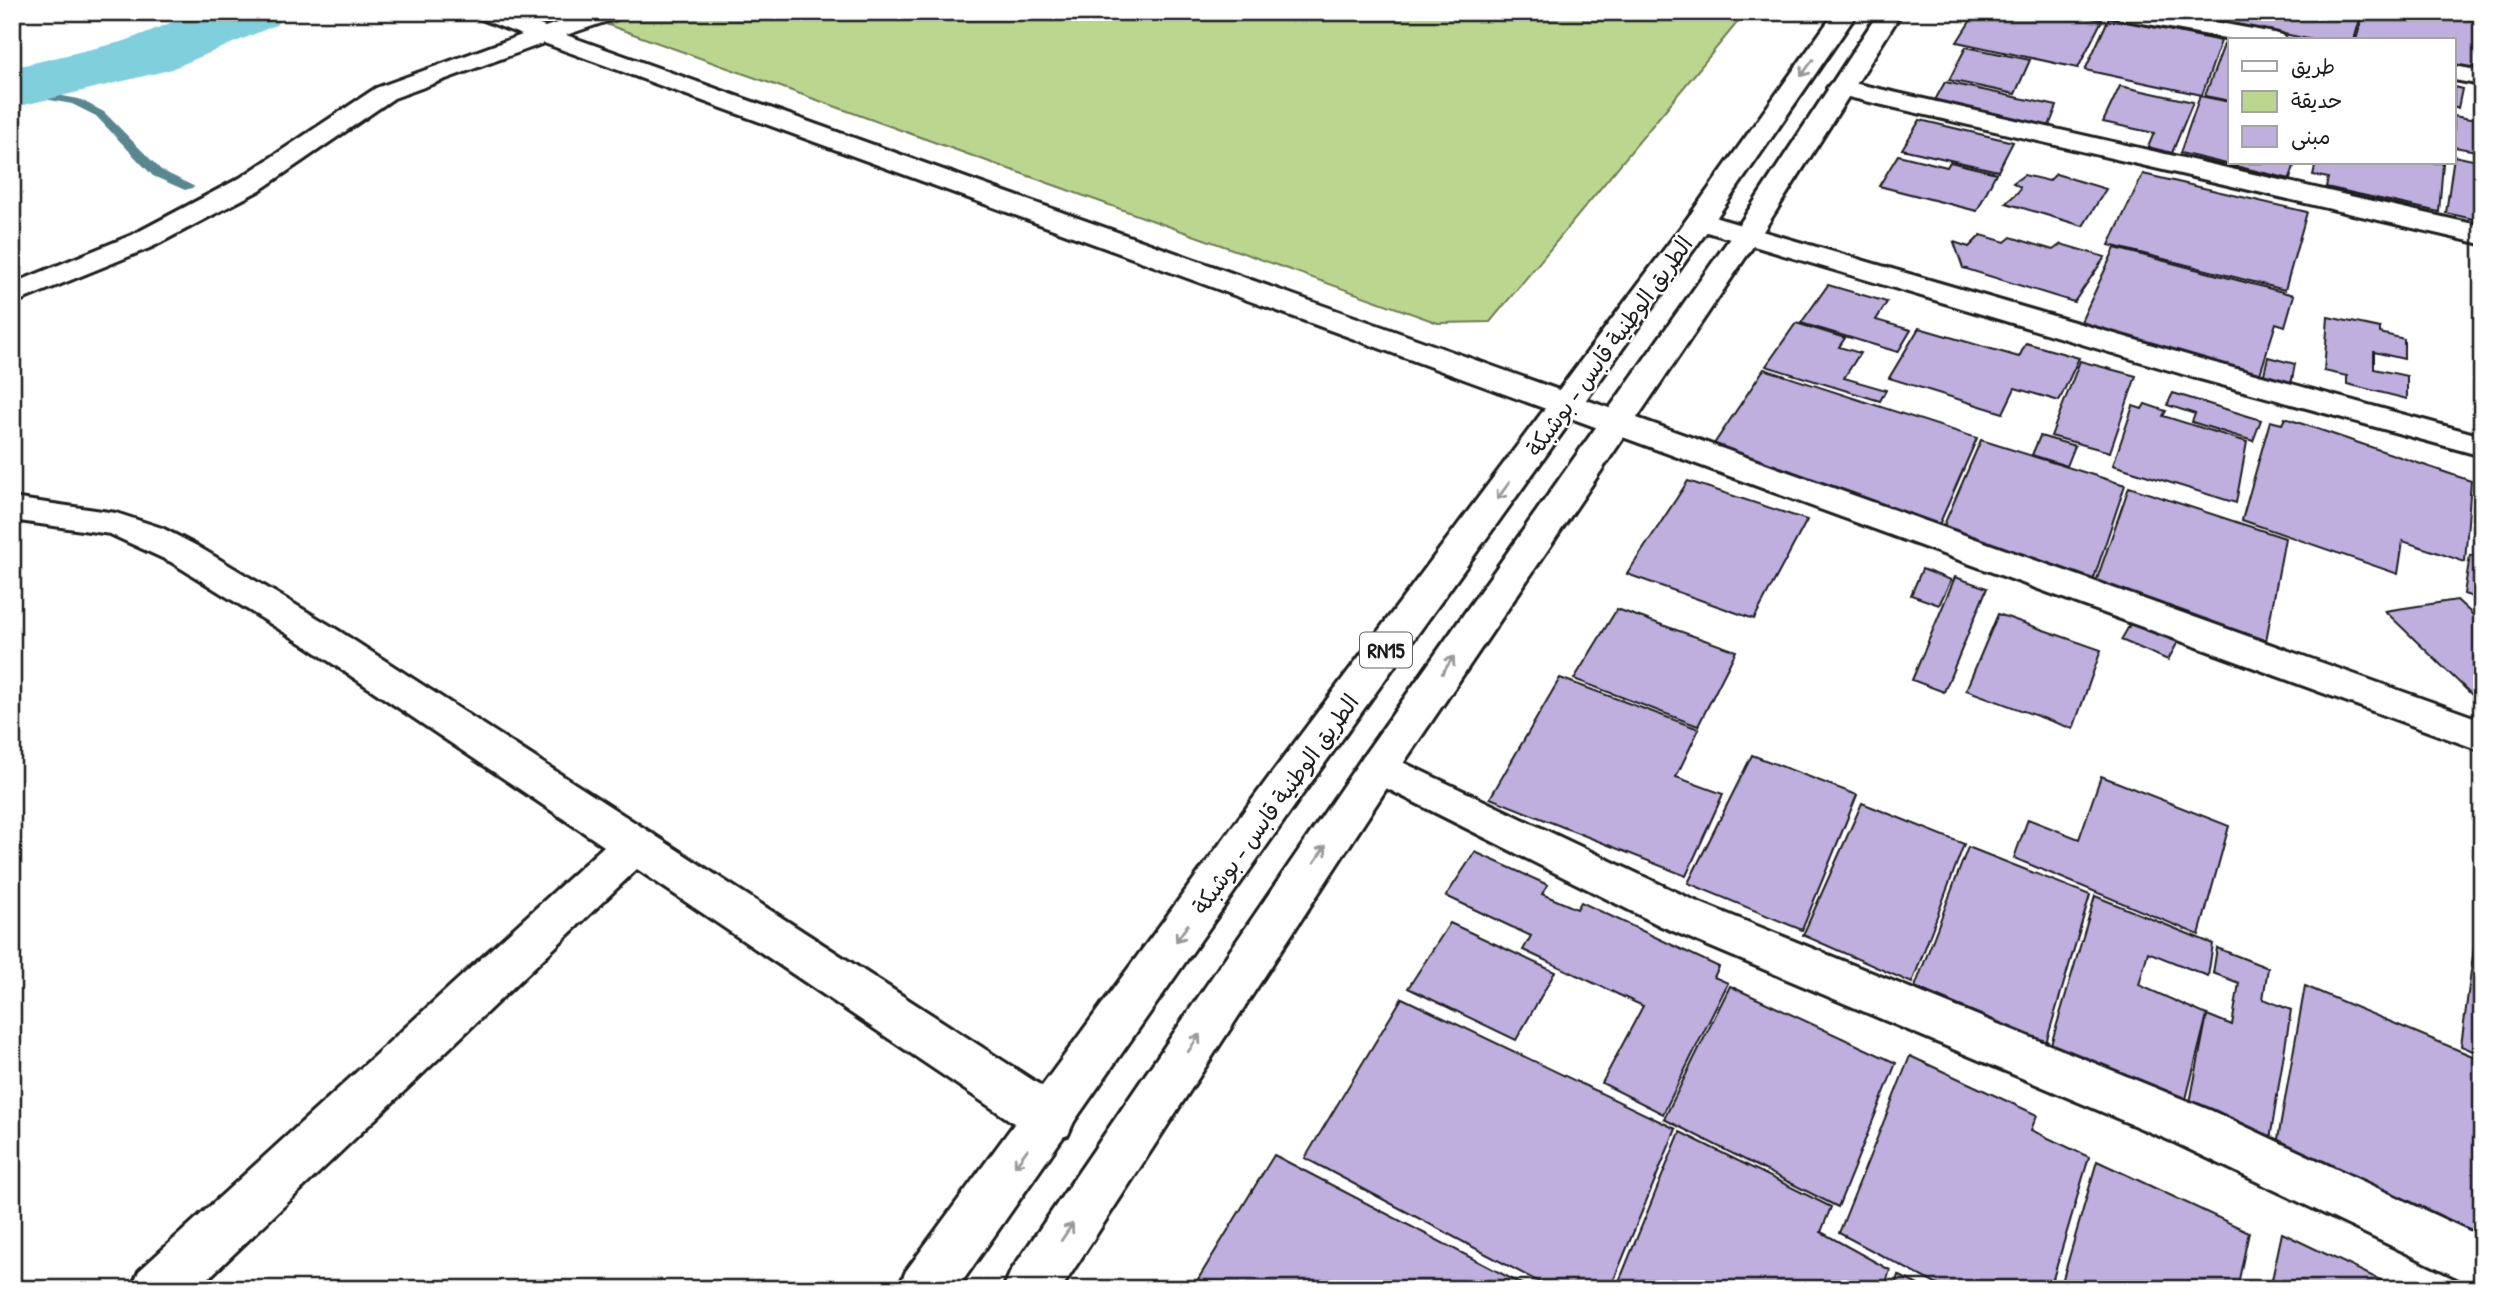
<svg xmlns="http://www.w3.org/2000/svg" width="2494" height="1301" viewBox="0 0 2494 1301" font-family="'Patrick Hand','Playpen Sans Arabic',sans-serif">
<rect width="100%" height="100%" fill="#fff"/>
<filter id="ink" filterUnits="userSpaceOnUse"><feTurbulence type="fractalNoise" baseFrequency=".0143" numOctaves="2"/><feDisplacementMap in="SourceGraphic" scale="14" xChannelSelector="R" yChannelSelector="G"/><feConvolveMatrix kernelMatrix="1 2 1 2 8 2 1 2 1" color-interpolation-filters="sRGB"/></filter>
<g filter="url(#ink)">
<polygon fill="#bbd78f" stroke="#6c7a56" stroke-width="2" points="640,12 1746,12 1490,322 1438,323 608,25"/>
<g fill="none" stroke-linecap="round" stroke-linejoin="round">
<polygon fill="#588790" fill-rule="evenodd" points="12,87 79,99 104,112 161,170 195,187 185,190 153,176 96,116 72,104 12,93"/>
<polygon fill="#80cfdd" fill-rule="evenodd" points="198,12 285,12 276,25 169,70 12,108 12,68 125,41"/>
</g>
<g fill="#beafdf" stroke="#1c1c1c" stroke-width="2">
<polygon points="1976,12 2063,12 2102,20 2078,68 1957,42"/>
<polygon points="2218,12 2362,12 2354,40 2313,40 2215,20"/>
<polygon points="2364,12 2434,12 2482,21 2482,73 2454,67 2454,40 2356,40"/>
<polygon points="2442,12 2482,12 2482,20"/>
<polygon points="2109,18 2221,41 2202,95 2085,70"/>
<polygon points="2225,42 2230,43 2230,101 2205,96"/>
<polygon points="1966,47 2030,60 2015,94 1949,80"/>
<polygon points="1945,82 2057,106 2049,126 1934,102"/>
<polygon points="2120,86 2193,102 2172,153 2148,147 2154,133 2103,122"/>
<polygon points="2454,87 2462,89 2458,108 2454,108"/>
<polygon points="2200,96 2230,102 2230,163 2295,163 2290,179 2180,153"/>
<polygon points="2454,116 2470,119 2482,116 2482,152 2454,147"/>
<polygon points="1920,120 2013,142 1998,171 1902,149"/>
<polygon points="1898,155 1947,167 1950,162 1996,173 1977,211 1879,186"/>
<polygon points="2454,156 2482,162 2482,221 2446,213"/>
<polygon points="2316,163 2443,163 2439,212 2326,187 2328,178 2313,175"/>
<polygon points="2056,174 2106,189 2083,226 2006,203 2019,191 2020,187 2013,183 2024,175 2049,181"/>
<polygon points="2143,174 2307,212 2285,290 2109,245"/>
<polygon points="1981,235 2005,242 2011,237 2053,250 2061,244 2105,257 2074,302 1963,268 1954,242 1969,247"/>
<polygon points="2115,248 2294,295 2285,326 2276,323 2259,377 2079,326"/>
<polygon points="1828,285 1887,302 1876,320 1911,330 1898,352 1801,323"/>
<polygon points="2328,317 2380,328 2380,333 2404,339 2404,359 2374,352 2374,369 2407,376 2407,399 2347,384 2347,376 2324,371"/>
<polygon points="1796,323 1845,338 1839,347 1860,353 1844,378 1886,390 1880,401 1766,366"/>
<polygon points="1919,328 2019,357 2026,343 2079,358 2059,401 2015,388 2003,413 1889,378"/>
<polygon points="2268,357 2295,364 2291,385 2263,378"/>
<polygon points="2080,361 2136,376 2110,452 2051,436"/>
<polygon points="1764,369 1977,438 1939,525 1710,450"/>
<polygon points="2173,393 2261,420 2253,441 2192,422 2195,414 2167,405"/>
<polygon points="2145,404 2166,411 2163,416 2247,442 2236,503 2113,465 2133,406 2142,409"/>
<polygon points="2285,418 2471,481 2465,562 2403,541 2398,574 2242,520 2270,421 2282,424"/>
<polygon points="2040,436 2075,446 2067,466 2032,455"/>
<polygon points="1981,440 2125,485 2093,581 1943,527"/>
<polygon points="1688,481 1807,520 1754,619 1627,574"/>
<polygon points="2129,487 2285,538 2266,641 2096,582"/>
<polygon points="2470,555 2482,559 2482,600 2464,594"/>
<polygon points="1922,569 1951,580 1939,605 1911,595"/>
<polygon points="1955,577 1987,588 1944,692 1912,680"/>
<polygon points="2457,600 2482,623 2482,695 2473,696 2385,611"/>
<polygon points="1617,609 1736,651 1698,726 1574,679"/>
<polygon points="1998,614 2101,650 2073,729 1966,690"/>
<polygon points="2132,621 2179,640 2168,660 2121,640"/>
<polygon points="1560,678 1699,729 1676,777 1723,794 1686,876 1490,798"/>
<polygon points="1752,755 1857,795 1802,930 1688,883"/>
<polygon points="2101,776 2229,826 2199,935 2014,858 2028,819 2079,839"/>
<polygon points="1862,803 1964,844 1912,983 1803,935"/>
<polygon points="1968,847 2090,895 2046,1043 1915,987"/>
<polygon points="1475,852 1548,885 1542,894 1577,909 1581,902 1719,967 1714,977 1728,983 1663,1114 1602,1083 1643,1006 1523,950 1531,936 1446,896"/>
<polygon points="2095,896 2213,944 2208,976 2148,952 2139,985 2207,1015 2184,1107 2050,1048"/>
<polygon points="2480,903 2482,903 2482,1055 2461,1046"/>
<polygon points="1450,923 1555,972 1516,1040 1408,988"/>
<polygon points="2217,948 2268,968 2263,999 2291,1010 2268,1152 2187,1118 2207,1015 2232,1025 2239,983 2213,973"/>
<polygon points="1730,986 1896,1063 1838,1207 1664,1119"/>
<polygon points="2305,986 2482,1060 2476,1244 2275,1156"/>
<polygon points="1402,998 1676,1129 1610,1289 1552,1289 1305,1158"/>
<polygon points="1910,1056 2037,1115 2031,1130 2089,1157 2050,1289 2030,1289 2019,1283 2017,1289 1945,1289 1839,1233"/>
<polygon points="1680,1132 1831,1207 1821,1232 1890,1270 1884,1289 1616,1289"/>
<polygon points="1274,1155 1531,1289 1192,1289"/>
<polygon points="2097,1161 2249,1232 2237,1289 2060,1289"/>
<polygon points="2282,1233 2399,1289 2270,1289"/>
<polygon points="1898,1275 1926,1289 1894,1289"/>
</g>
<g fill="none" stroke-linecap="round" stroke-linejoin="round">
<defs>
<g id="minor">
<polygon points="473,12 506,12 545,27 588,12 623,12 620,17 566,35 2482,720 2482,751 544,43 394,98 260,190 152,247 12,304 12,284 132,235 240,178 376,88 522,35 476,17"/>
<polygon points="2109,12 2160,12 2274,33 2282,35 2286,40 2236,40 2120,19"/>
<polygon points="2454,66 2482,71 2482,85 2454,80"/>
<polygon points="1840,80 2482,226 2482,244 1831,93 1827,88 1831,83"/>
<polygon points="1700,213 2211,362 2482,436 2482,456 2189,376 1690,227 1686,221 1690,215"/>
<polygon points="12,498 116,513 162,528 197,546 336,629 1068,1103 1075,1119 1068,1135 1050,1141 1032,1135 637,869 197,1289 131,1289 139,1271 604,846 308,647 171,562 110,534 12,520"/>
<polygon points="1379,751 1693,900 2212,1111 2482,1237 2482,1289 2176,1143 1661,926 1364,777 1358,766 1364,755"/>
</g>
<g id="primary">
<polygon points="1835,12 1858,12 1710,227 1302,795 957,1289 898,1289 906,1271 1272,773 1690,215"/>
<polygon points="1879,12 1902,12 1762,233 1394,777 1061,1289 1003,1289 1011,1271 1364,755 1735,231"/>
</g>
</defs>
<use href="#minor" stroke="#1c1c1c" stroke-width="6"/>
<use href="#primary" stroke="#1c1c1c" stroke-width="6"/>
<use href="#minor" fill="#fff" fill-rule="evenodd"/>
<use href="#primary" fill="#fff" fill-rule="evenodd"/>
</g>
<defs><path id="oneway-shaft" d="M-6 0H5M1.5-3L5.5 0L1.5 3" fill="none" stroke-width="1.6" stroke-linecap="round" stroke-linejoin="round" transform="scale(1.75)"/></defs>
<g stroke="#999">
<use href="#oneway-shaft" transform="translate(1807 68) rotate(126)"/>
<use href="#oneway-shaft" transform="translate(1503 491) rotate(126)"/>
<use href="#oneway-shaft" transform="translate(1448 665) rotate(-56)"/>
<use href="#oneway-shaft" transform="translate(1320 854) rotate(-56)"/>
<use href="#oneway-shaft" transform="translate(1182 933) rotate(125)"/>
<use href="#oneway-shaft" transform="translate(1194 1043) rotate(-56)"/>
<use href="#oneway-shaft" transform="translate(1021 1158) rotate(126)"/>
<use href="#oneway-shaft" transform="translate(1067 1232) rotate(-56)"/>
</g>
</g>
<g text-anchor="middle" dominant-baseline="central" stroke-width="5" stroke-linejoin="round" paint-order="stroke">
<rect fill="#fff" stroke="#606060" stroke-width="2" x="1360" y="632.5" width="52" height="35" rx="5"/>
<g font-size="21" font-weight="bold" fill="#1c1c1c">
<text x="1386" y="650">RN15</text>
</g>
<g font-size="23" fill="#1c1c1c" stroke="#fff">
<text transform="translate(1609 346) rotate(-54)">الطريق الوطنية قابس - بوشبكة</text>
<text transform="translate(1275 804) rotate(-54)">الطريق الوطنية قابس - بوشبكة</text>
</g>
</g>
<rect width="2494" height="1301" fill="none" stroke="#fff" stroke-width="42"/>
<rect x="21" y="21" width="2452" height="1259" fill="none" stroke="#1c1c1c" stroke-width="2.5" filter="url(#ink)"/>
<rect x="2228" y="38" width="228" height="126" fill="#ffffff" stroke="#a4a4a4" stroke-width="2"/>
<rect x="2242" y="61" width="35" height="10" fill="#ffffff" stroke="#a4a4a4" stroke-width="2"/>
<text x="2291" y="74" font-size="21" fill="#1c1c1c">طريق</text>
<rect x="2242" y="91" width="35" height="21" fill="#bbd78f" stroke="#a4a4a4" stroke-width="2"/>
<text x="2291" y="108" font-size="21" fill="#1c1c1c">حديقة</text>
<rect x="2242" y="126" width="35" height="21" fill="#beafdf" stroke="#a4a4a4" stroke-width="2"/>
<text x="2291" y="144" font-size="21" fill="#1c1c1c">مبنى</text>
</svg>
